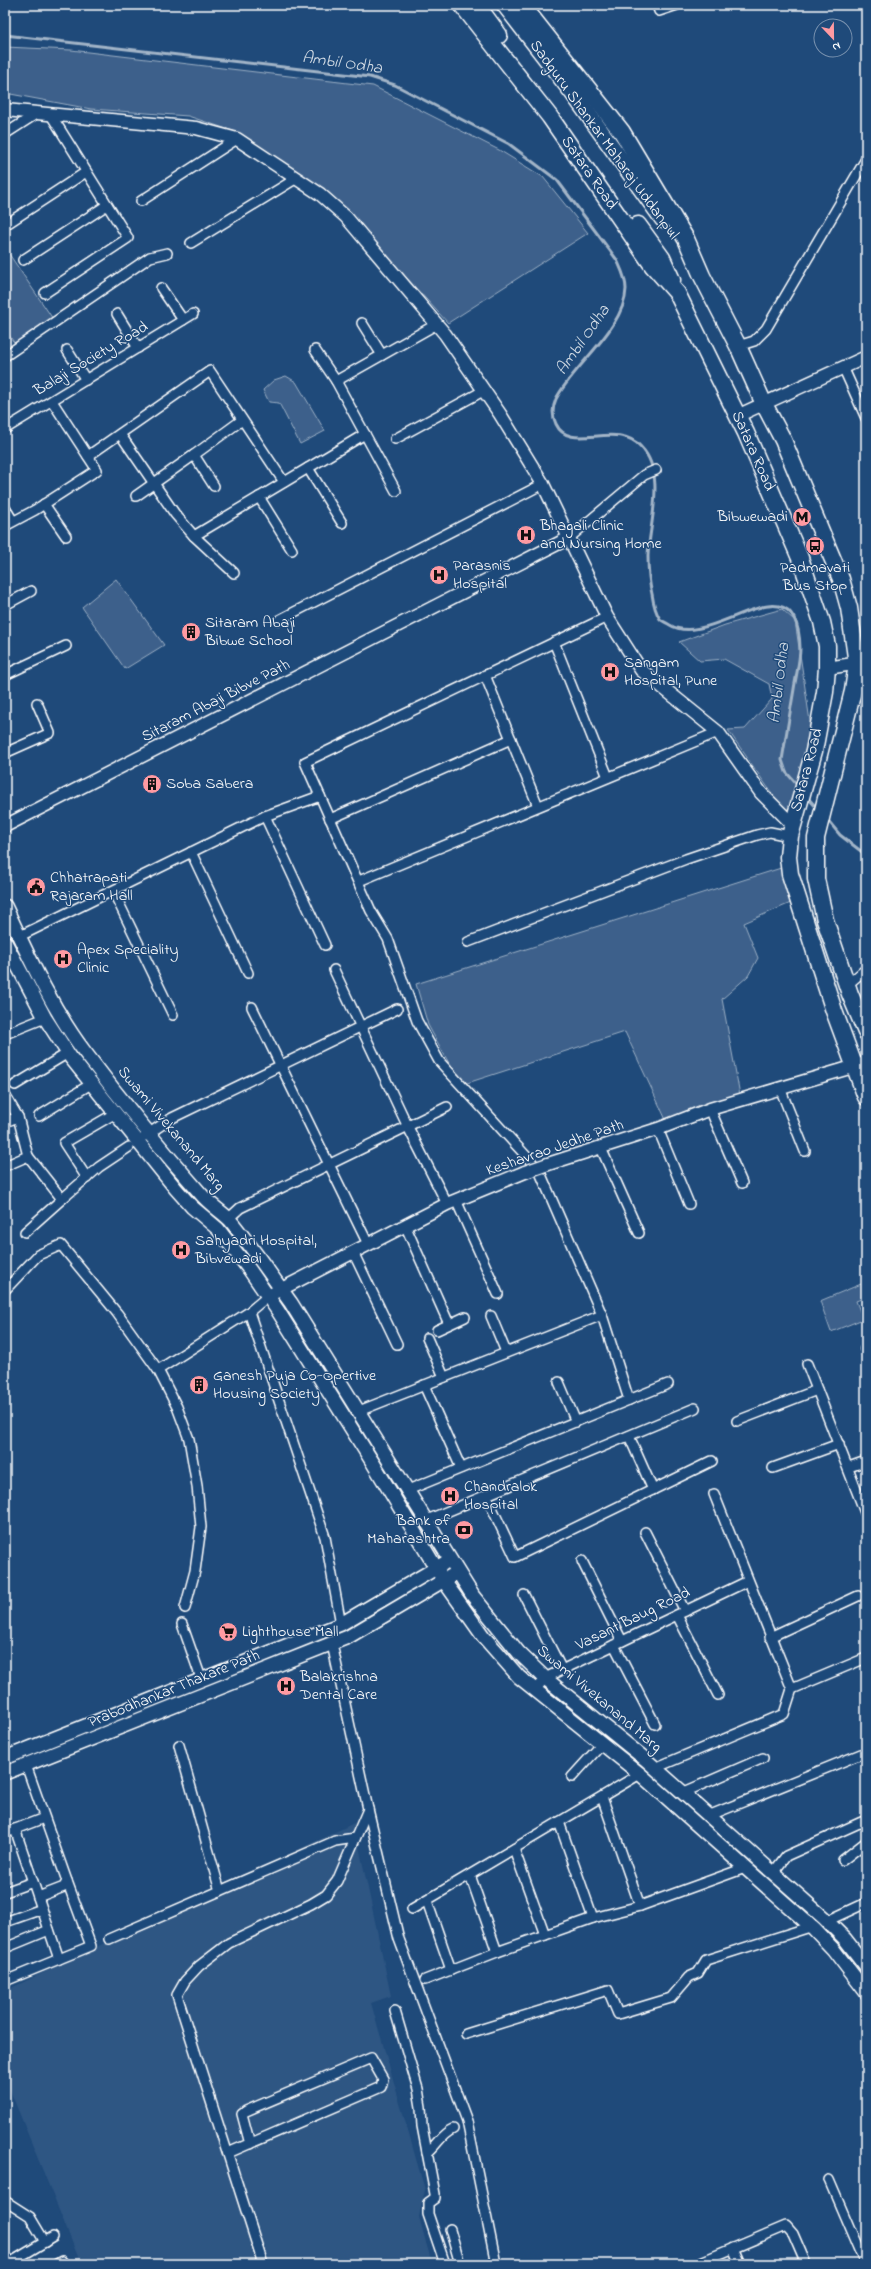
<svg xmlns="http://www.w3.org/2000/svg" width="871" height="2269" viewBox="0 0 871 2269" font-family="'Indie Flower',sans-serif">
<rect width="100%" height="100%" fill="#1f4a7a"/>
<filter id="ink" filterUnits="userSpaceOnUse"><feTurbulence type="fractalNoise" baseFrequency=".025" numOctaves="2"/><feDisplacementMap in="SourceGraphic" scale="8" xChannelSelector="R" yChannelSelector="G"/><feConvolveMatrix kernelMatrix="1 2 1 2 8 2 1 2 1" color-interpolation-filters="sRGB"/></filter>
<g filter="url(#ink)">
<polygon fill="#2e5683" points="354,1823 391,1996 371,2003 425,2190 419,2217 432,2264 81,2264 5,2078 5,1991"/>
<g fill="#3c618b" stroke="#9eb0c5">
<polygon points="5,47 71,50 373,86 499,150 543,177 588,233 448,323 328,192 239,133 188,116 91,109 5,93"/>
<polygon points="5,248 53,319 15,344 5,329"/>
<polygon points="286,376 296,382 325,431 300,444 279,403 269,402 263,390 274,380"/>
<polygon points="116,579 164,645 125,669 82,607"/>
<polygon points="782,609 795,621 811,728 790,810 782,808 728,730 745,729 772,699 769,684 724,659 700,661 679,642 725,625"/>
<polygon points="781,868 793,902 744,923 758,958 748,976 722,999 740,1095 667,1122 625,1032 461,1085 428,1025 416,984"/>
<polygon points="866,1282 866,1297 856,1301 863,1319 831,1332 820,1301"/>
</g>
<g fill="none" stroke-linecap="round" stroke-linejoin="round">
<g stroke="#a3b5c8" stroke-width="3">
<path d="M5 35 370 77 395 85 509 144 557 180 617 260C621 269 626 278 626 289 625 328 573 366 556 399 552 408 552 416 556 424 570 454 616 419 641 447 667 474 649 524 648 556 648 569 649 582 652 594 653 601 656 613 660 619 662 621 667 623 670 625 711 651 798 553 800 648 800 661 796 676 794 689 790 713 786 737 782 760L786 772 799 787"/>
<polyline points="806,796 817,808"/>
<polyline points="826,818 840,835 866,855"/>
</g>
<defs>
<g id="minor">
<polyline points="657,5 659,11 677,5"/>
<polyline points="5,134 36,114"/>
<polyline points="141,201 237,139"/>
<polyline points="5,225 86,172"/>
<polyline points="191,243 297,178"/>
<polyline points="23,260 107,205"/>
<polyline points="161,288 183,320"/>
<polyline points="45,293 128,238 51,115"/>
<polyline points="117,314 138,348"/>
<polyline points="362,323 382,355"/>
<polyline points="738,346 754,341 766,329 866,159"/>
<polyline points="67,350 86,380"/>
<polyline points="315,350 336,381"/>
<polyline points="5,356 150,257 167,253"/>
<polyline points="843,367 866,418"/>
<polyline points="5,429 193,314"/>
<polyline points="120,434 175,514 194,536 234,573"/>
<polyline points="395,439 483,391"/>
<polyline points="194,455 242,420"/>
<polyline points="88,456 210,371 284,482"/>
<polyline points="308,468 342,523"/>
<polyline points="396,491 336,381 437,324"/>
<polyline points="136,496 194,455 214,486"/>
<polyline points="259,497 292,550"/>
<polyline points="44,504 66,536"/>
<polyline points="5,508 13,521"/>
<polyline points="5,526 35,510 97,470 52,401"/>
<polyline points="194,536 365,434"/>
<polyline points="569,538 644,475 656,470"/>
<polyline points="5,605 31,591"/>
<polyline points="607,617 305,762 371,911 388,939 417,1021 439,1061 539,1170 602,1315 629,1400"/>
<polyline points="279,620 543,484"/>
<polyline points="554,642 608,777"/>
<polyline points="5,675 66,646"/>
<polyline points="485,675 538,806"/>
<polyline points="5,753 50,733 37,703"/>
<polyline points="265,816 325,945"/>
<polyline points="330,819 511,739"/>
<polyline points="191,852 248,973"/>
<polyline points="359,881 718,732"/>
<polyline points="113,891 173,1015"/>
<polyline points="20,936 265,816 320,796"/>
<polyline points="468,942 686,859 757,835 770,832 790,836"/>
<polyline points="334,970 408,1127 447,1204"/>
<polyline points="847,985 866,969"/>
<polyline points="252,1007 368,1244"/>
<polyline points="5,1034 45,1018"/>
<polyline points="15,1085 68,1053"/>
<polyline points="780,1088 805,1151"/>
<polyline points="5,1095 18,1117 28,1156"/>
<polyline points="710,1109 742,1183"/>
<polyline points="39,1116 91,1084"/>
<polyline points="5,1122 18,1117"/>
<polyline points="658,1129 689,1204"/>
<polyline points="145,1136 172,1118 397,1009"/>
<polyline points="601,1148 639,1233"/>
<polyline points="5,1166 28,1156 62,1199 99,1167 129,1147"/>
<polyline points="87,1178 64,1143 114,1114"/>
<polyline points="456,1200 498,1294"/>
<polyline points="228,1219 240,1208 447,1107"/>
<polyline points="405,1225 449,1324"/>
<polyline points="25,1232 62,1199"/>
<polyline points="353,1252 397,1344"/>
<polyline points="5,1290 38,1255 61,1245 117,1313 158,1370"/>
<polyline points="249,1312 325,1537 341,1624"/>
<polyline points="491,1316 506,1352"/>
<polyline points="437,1330 465,1317"/>
<polyline points="427,1338 444,1377"/>
<polyline points="865,1349 866,1352"/>
<polyline points="807,1364 866,1515"/>
<polyline points="559,1382 576,1422"/>
<polyline points="424,1385 461,1468"/>
<polyline points="359,1411 602,1315"/>
<polyline points="737,1421 817,1390"/>
<polyline points="629,1436 653,1490"/>
<polyline points="849,1467 866,1461"/>
<polyline points="773,1468 839,1444"/>
<polyline points="408,1490 668,1384"/>
<polyline points="714,1494 792,1689"/>
<polyline points="486,1495 515,1557 712,1461"/>
<polyline points="427,1520 695,1408"/>
<polyline points="645,1532 685,1611"/>
<polyline points="582,1561 622,1641"/>
<polyline points="524,1595 562,1670"/>
<polyline points="185,1608 195,1571 201,1527 197,1486 189,1439 177,1407 158,1370 249,1312 268,1296"/>
<polyline points="677,1615 718,1695"/>
<polyline points="182,1624 202,1681"/>
<polyline points="770,1637 858,1596"/>
<polyline points="614,1645 655,1724"/>
<polyline points="535,1690 545,1678 748,1581"/>
<polyline points="179,1745 220,1891"/>
<polyline points="655,1768 784,1714 792,1689 866,1658"/>
<polyline points="572,1777 602,1744"/>
<polyline points="682,1793 763,1758"/>
<polyline points="602,1797 640,1906"/>
<polyline points="368,1809 399,1939 467,2121 496,2264"/>
<polyline points="708,1816 866,1752"/>
<polyline points="559,1822 593,1918"/>
<polyline points="15,1829 33,1882"/>
<polyline points="5,1833 44,1818"/>
<polyline points="514,1849 545,1935"/>
<polyline points="843,1860 866,1842"/>
<polyline points="773,1873 786,1856 866,1820"/>
<polyline points="470,1875 497,1952"/>
<polyline points="5,1892 33,1882 38,1897"/>
<polyline points="427,1901 451,1970"/>
<polyline points="412,1909 640,1774"/>
<polyline points="827,1921 866,1903"/>
<polyline points="5,1922 42,1909"/>
<polyline points="109,1939 335,1841 355,1838"/>
<polyline points="5,1948 49,1930"/>
<polyline points="59,1959 91,1946 67,1881"/>
<polyline points="425,1980 497,1952 593,1918 640,1906 745,1868"/>
<polyline points="5,1981 59,1959 38,1897 64,1887 67,1881 26,1765"/>
<polyline points="395,2011 418,2089 421,2107 422,2126 435,2194 435,2198 428,2203 428,2214 445,2264"/>
<polyline points="466,2034 608,1990 618,2014 671,1998 689,1977 698,1973 706,1960 810,1927"/>
<polyline points="228,2153 381,2087 383,2079 371,2058 246,2111 242,2114 250,2144"/>
<path d="M427 2153C437 2145 441 2134 453 2129"/>
<polyline points="829,2180 865,2264"/>
<polyline points="5,2201 30,2217 45,2242"/>
<polyline points="450,2229 460,2264"/>
<polyline points="733,2248 740,2264"/>
<polyline points="8,2264 53,2237"/>
<polyline points="57,2264 62,2261"/>
<polyline points="263,2264 177,1995 185,1981 199,1966 229,1943 311,1904 326,1895 337,1881 368,1809 332,1644"/>
<polyline points="696,2264 786,2226 793,2234 806,2264"/>
</g>
<g id="tertiary">
<polyline points="5,110 196,128 237,139 320,194 346,217 445,334 500,414 543,484 607,617 641,670 718,732 761,793 793,825"/>
<polyline points="737,416 866,357"/>
<polyline points="827,668 866,662"/>
<polyline points="5,826 569,538"/>
<polyline points="548,1164 658,1129 710,1109 866,1063"/>
<polyline points="268,1296 447,1204 525,1172"/>
</g>
<g id="secondary">
<path d="M5 906C28 955 51 1007 84 1051 121 1100 160 1148 201 1194 209 1204 221 1211 230 1220 252 1247 271 1275 291 1303L473 1596 519 1653 545 1678 645 1759 824 1918 845 1939 866 1966"/>
<polyline points="5,942 45,1018 71,1058 176,1189 192,1207 218,1229 249,1269 278,1311 373,1463 444,1581 483,1636 519,1677 640,1774 814,1929 833,1949 866,1992"/>
<polyline points="5,1758 341,1624 443,1564"/>
<polyline points="5,1773 348,1637 451,1576"/>
</g>
<g id="trunk">
<polyline points="462,5 550,117 653,266 677,293 746,433 800,558 822,622 827,646 827,668 825,692 814,751 790,836 788,857 790,874 834,1011 866,1097"/>
<polyline points="477,5 499,35"/>
<polyline points="505,5 573,93 663,219"/>
<polyline points="522,5 622,132 686,239 702,276 738,346 764,404 783,440 841,579 849,608 857,664 853,691 816,838 816,879 825,920 850,994 866,1032"/>
<polyline points="638,225 662,258 672,280"/>
</g>
</defs>
<use href="#minor" stroke="#fff" stroke-width="12"/>
<use href="#tertiary" stroke="#fff" stroke-width="15"/>
<use href="#secondary" stroke="#fff" stroke-width="16"/>
<use href="#trunk" stroke="#fff" stroke-width="19"/>
<use href="#minor" stroke="#1f4a7a" stroke-width="9"/>
<use href="#tertiary" stroke="#1f4a7a" stroke-width="12"/>
<use href="#secondary" stroke="#1f4a7a" stroke-width="13"/>
<use href="#trunk" stroke="#1f4a7a" stroke-width="16"/>
<defs>
<polyline id="tertiary-bridge" points="525,1172 548,1164"/>
</defs>
<use href="#tertiary-bridge" stroke="#fff" stroke-width="15" stroke-linecap="butt"/>
<use href="#tertiary-bridge" stroke="#1f4a7a" stroke-width="12"/>
</g>
</g>
<defs>
<symbol id="metro-disc" viewBox="-11 -11 22 22"><circle r="9.5" fill="#ff9aa2" stroke="#1f4a7a"/><path d="M-5.5 5V-5H-3L0 0L3-5H5.5V5H3V-.5L0 4L-3-.5V5Z" fill="#111"/></symbol>
<symbol id="hospital-disc" viewBox="-11 -11 22 22"><circle r="9.5" fill="#ff9aa2" stroke="#1f4a7a"/><path d="M-5-5h3v3.5h4V-5h3V5h-3V1.5h-4V5h-3Z" fill="#111"/></symbol>
<symbol id="bus-disc" viewBox="-11 -11 22 22"><circle r="9.5" fill="#ff9aa2" stroke="#1f4a7a"/><path d="M-5-6H5V4H4V6H2V4H-2V6H-4V4H-5ZM-3.5-4V0h7V-4ZM-3.5 1.2v1.5H-2V1.2ZM2 1.2v1.5H3.5V1.2Z" fill="#111"/></symbol>
<symbol id="building-disc" viewBox="-11 -11 22 22"><circle r="9.5" fill="#ff9aa2" stroke="#1f4a7a"/><path d="M-4-6H4V6H1V3H-1V6H-4ZM-2.5-4.3h1.7v1.8h-1.7ZM.8-4.3h1.7v1.8H.8ZM-2.5-1h1.7V.8h-1.7ZM.8-1h1.7V.8H.8Z" fill="#111"/></symbol>
<symbol id="civic-disc" viewBox="-11 -11 22 22"><circle r="9.5" fill="#ff9aa2" stroke="#1f4a7a"/><path d="M-.6-6.5H3V-4.5H.6V-3L4-1V1h2V6H-6V1h2V-1L-.6-3ZM-1.2 2.5V6h2.4V2.5Z" fill="#111"/></symbol>
<symbol id="bank-disc" viewBox="-11 -11 22 22"><circle r="9.5" fill="#ff9aa2" stroke="#1f4a7a"/><path d="M-6-4H6V4H-6ZM0-2.3a2.3 2.3 0 1 0 0 4.6a2.3 2.3 0 1 0 0-4.6Z" fill="#111"/></symbol>
<symbol id="supermarket-disc" viewBox="-11 -11 22 22"><circle r="9.5" fill="#ff9aa2" stroke="#1f4a7a"/><path d="M-6-5.5h2.5l.6 2H6L4.5 2H-2.5L-4.4-4H-6ZM-1.5 3.2a1.3 1.3 0 1 0 .1 0ZM3 3.2a1.3 1.3 0 1 0 .1 0Z" fill="#111"/></symbol>
</defs>
<g fill-rule="evenodd">
<use href="#metro-disc" x="791" y="506" width="22" height="22"/>
<use href="#hospital-disc" x="515" y="524" width="22" height="22"/>
<use href="#bus-disc" x="804" y="535" width="22" height="22"/>
<use href="#hospital-disc" x="428" y="564" width="22" height="22"/>
<use href="#building-disc" x="180" y="621" width="22" height="22"/>
<use href="#hospital-disc" x="599" y="661" width="22" height="22"/>
<use href="#building-disc" x="141" y="773" width="22" height="22"/>
<use href="#civic-disc" x="25" y="876" width="22" height="22"/>
<use href="#hospital-disc" x="52" y="948" width="22" height="22"/>
<use href="#hospital-disc" x="170" y="1239" width="22" height="22"/>
<use href="#building-disc" x="188" y="1374" width="22" height="22"/>
<use href="#hospital-disc" x="439" y="1485" width="22" height="22"/>
<use href="#bank-disc" x="453" y="1519" width="22" height="22"/>
<use href="#supermarket-disc" x="217" y="1621" width="22" height="22"/>
<use href="#hospital-disc" x="275" y="1675" width="22" height="22"/>
</g>
<g text-anchor="middle" dominant-baseline="central" stroke-width="3" stroke-linejoin="round" paint-order="stroke">
<g font-size="16" fill="#fff" stroke="#1f4a7a">
<text transform="translate(604 140) rotate(54)">Sadguru Shankar Maharaj Uddanpul</text>
<text transform="translate(589 173) rotate(55)">Satara Road</text>
<text transform="translate(91 359) rotate(-31)">Balaji Society Road</text>
<text transform="translate(753 451) rotate(66)">Satara Road</text>
<text transform="translate(216 701) rotate(-27)">Sitaram Abaji Bibve Path</text>
<text transform="translate(807 770) rotate(-75)">Satara Road</text>
<text transform="translate(171 1129) rotate(50)">Swami Vivekanand Marg</text>
<text transform="translate(555 1148) rotate(-19)">Keshavrao Jedhe Path</text>
<text transform="translate(633 1619) rotate(-26)">Vasant Baug Road</text>
<text transform="translate(174 1689) rotate(-22)">Prabodhankar Thakare Path</text>
<text transform="translate(599 1699) rotate(40)">Swami Vivekanand Marg</text>
</g>
<g font-size="16" fill="#fff" stroke="#1f4a7a" text-anchor="start">
<text x="788" y="517" text-anchor="end">Bibwewadi</text>
<text x="540" y="526">Bhagali Clinic<tspan x="540" dy="18">and Nursing Home</tspan></text>
<text x="453" y="566">Parasnis<tspan x="453" dy="18">Hospital</tspan></text>
<text x="815" y="568" text-anchor="middle">Padmavati<tspan x="815" dy="18">Bus Stop</tspan></text>
<text x="205" y="623">Sitaram Abaji<tspan x="205" dy="18">Bibwe School</tspan></text>
<text x="624" y="663">Sangam<tspan x="624" dy="18">Hospital, Pune</tspan></text>
<text x="166" y="784">Soba Sabera</text>
<text x="50" y="878">Chhatrapati<tspan x="50" dy="18">Rajaram Hall</tspan></text>
<text x="77" y="950">Apex Speciality<tspan x="77" dy="18">Clinic</tspan></text>
<text x="195" y="1241">Sahyadri Hospital,<tspan x="195" dy="18">Bibvewadi</tspan></text>
<text x="213" y="1376">Ganesh Puja Co-Opertive<tspan x="213" dy="18">Housing Society</tspan></text>
<text x="464" y="1487">Chandralok<tspan x="464" dy="18">Hospital</tspan></text>
<text x="450" y="1521" text-anchor="end">Bank of<tspan x="450" dy="18">Maharashtra</tspan></text>
<text x="242" y="1632">Lighthouse Mall</text>
<text x="300" y="1677">Balakrishna<tspan x="300" dy="18">Dental Care</tspan></text>
</g>
<g font-size="17" font-style="italic" fill="#d8e0e8" stroke="#1f4a7a">
<text transform="translate(342 63) rotate(8)">Ambil Odha</text>
<text transform="translate(583 340) rotate(-55)">Ambil Odha</text>
<text transform="translate(779 683) rotate(-83)">Ambil Odha</text>
</g>
</g>
<rect width="871" height="2269" fill="none" stroke="#1f4a7a" stroke-width="20"/>
<rect x="10" y="10" width="851" height="2249" fill="none" stroke="#fff" stroke-width="1.5" filter="url(#ink)"/>
<g transform="translate(833 38) rotate(158)"><circle r="19" fill="#1f4a7a" stroke="#7992af"/>
<path d="M0-3L7 15L0 10L-7 15Z" fill="#ff9aa2"/>
<text y="-6" font-size="11" font-weight="bold" text-anchor="middle" fill="#ffffff">N</text>
</g>
</svg>
